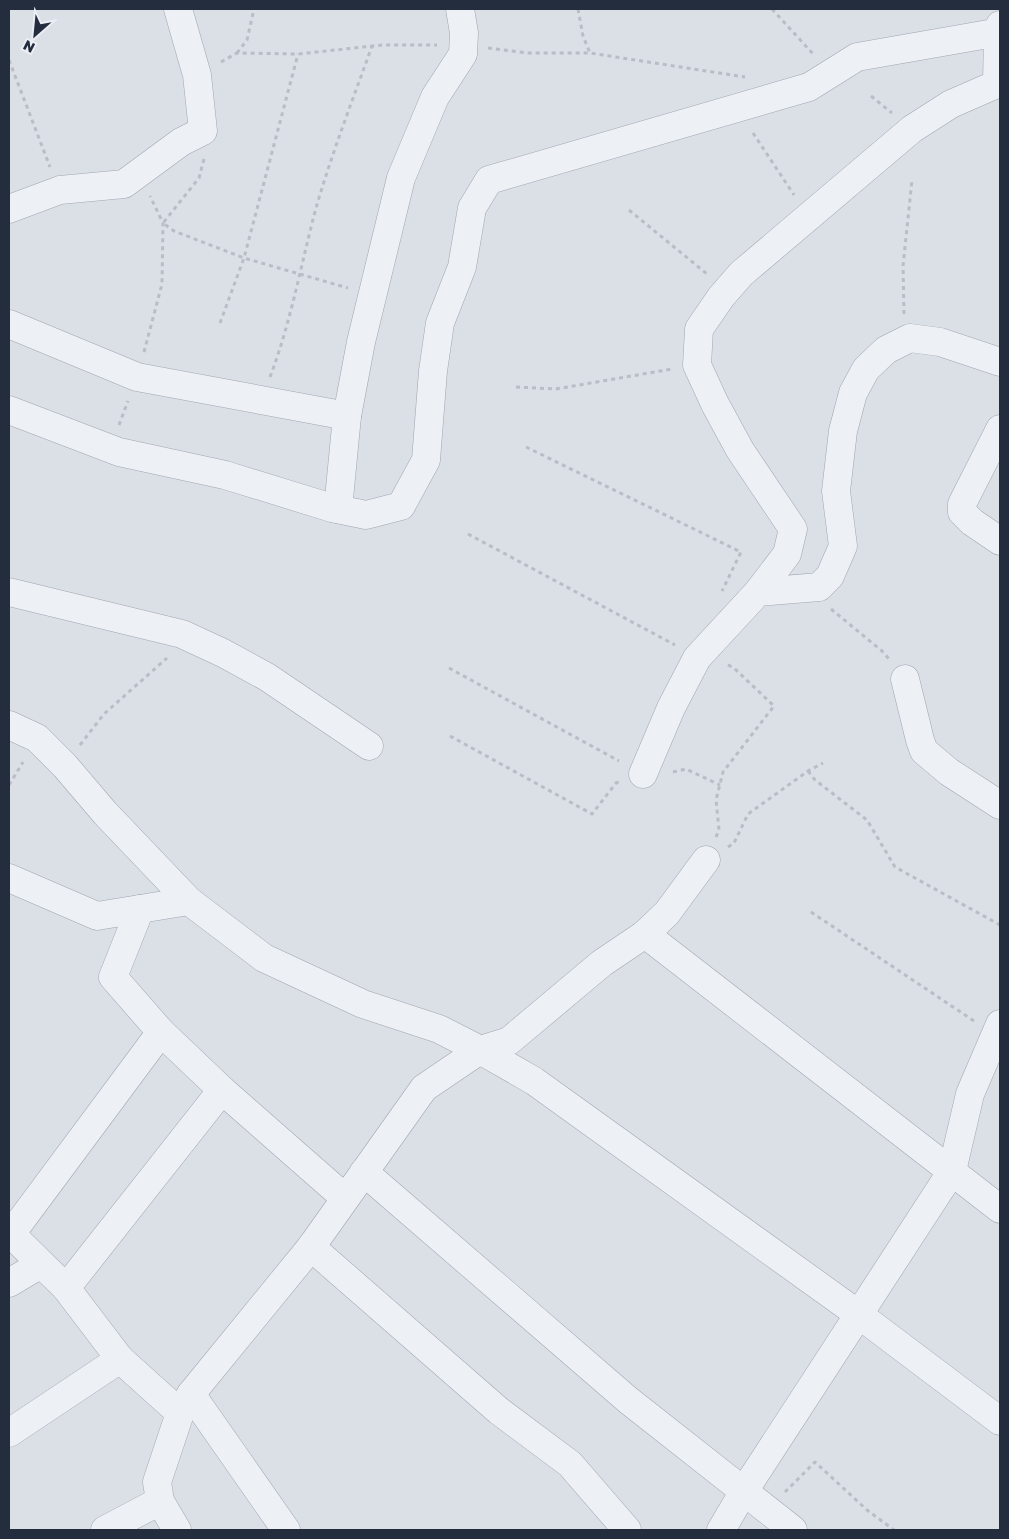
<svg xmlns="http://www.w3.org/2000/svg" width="1009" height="1539" viewBox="0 0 1009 1539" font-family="'Golos Text',sans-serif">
<rect width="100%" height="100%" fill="#dbdfe6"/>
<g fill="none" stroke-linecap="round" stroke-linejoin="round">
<defs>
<g id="minor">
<polyline points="9,209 60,190 124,184 181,142 203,131 197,75 178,9"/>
<polyline points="9,324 137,377 347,416"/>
<polyline points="9,410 119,452 225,475 332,508 366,515 401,506 426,460 433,371 440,323 462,267 472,208 489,180 809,87 857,57 1000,32"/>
<polyline points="1000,429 962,504 962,512 972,522 1000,541"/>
<polyline points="338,509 347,416 361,342 401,178 435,97 463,54 464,33 460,9"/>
<polyline points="9,592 182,634 223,653 267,677 369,746"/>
<polyline points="758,592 787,554 793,529 740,450 715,404 697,365 699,329 721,297 741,274 912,129 951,104 997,84 998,32 1000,25"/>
<polyline points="905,679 920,740 924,751 949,772 1000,805"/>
<polyline points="9,725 37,738 65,766 105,813 189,901"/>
<polyline points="643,774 671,708 697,658 758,592 819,587 830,576 843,546 836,491 843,431 853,393 866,369 886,350 910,338 940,342 1000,362"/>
<polyline points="9,878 97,916 189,901 264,958 363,1004 439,1029 480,1050 534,1081 858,1314 1000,1421"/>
<polyline points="140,909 113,977 161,1032 222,1090 345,1198"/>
<polyline points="645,934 1000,1209"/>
<polyline points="364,1172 628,1400 793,1530"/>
<polyline points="9,1232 66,1288 120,1359 180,1413"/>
<polyline points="11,1234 161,1032"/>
<polyline points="311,1247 499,1411 570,1464 627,1530"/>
<polyline points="9,1283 41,1264"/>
<polyline points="66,1288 222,1090"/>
<polyline points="191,1394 286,1530"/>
<polyline points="9,1433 120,1359"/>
<polyline points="105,1530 160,1501"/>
<polyline points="177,1530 160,1501 157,1482 180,1413 191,1394 311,1247 424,1088 480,1050 509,1041 602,963 645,934 667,913 706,860"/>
<polyline points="721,1530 744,1491 952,1171 970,1094 1000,1024"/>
</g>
</defs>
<use href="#minor" stroke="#a0a6b0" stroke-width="29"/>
<g stroke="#b9bdc5" stroke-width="3" stroke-dasharray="4 4" stroke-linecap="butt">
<polyline points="578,9 583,36 590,53"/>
<polyline points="772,9 814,55"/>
<polyline points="488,48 528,53 590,53 745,77"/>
<polyline points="237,53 247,40 254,9"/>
<polyline points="9,60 50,167"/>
<polyline points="221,62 237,53 298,54 382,45 437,45"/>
<polyline points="871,96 892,113"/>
<polyline points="753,133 794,195"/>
<polyline points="204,159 199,178 163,223 174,231 244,258 348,288"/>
<polyline points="629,210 707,274"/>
<polyline points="904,314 903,266 912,180"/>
<polyline points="220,323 244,258 298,54"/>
<polyline points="144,352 162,284 163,223 150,196"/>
<path d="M270 377C291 322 301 264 316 208 332 153 353 99 372 46"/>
<polyline points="516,387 556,389 672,369"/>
<polyline points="119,425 128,401"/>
<polyline points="526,447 741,552 722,591"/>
<polyline points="468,534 675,645"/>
<polyline points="831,609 882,651 889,659"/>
<polyline points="449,668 619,761"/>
<polyline points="450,736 592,814 616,783 619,782"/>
<polyline points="80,745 104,714 167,658"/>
<polyline points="808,771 815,780 867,820 895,867 1000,925"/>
<polyline points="673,772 686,769 720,785"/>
<polyline points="9,785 23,762"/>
<polyline points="716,837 719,830 716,800 723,772 774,706 734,668 726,664"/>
<polyline points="728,847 734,843 748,814 808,771 823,763"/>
<polyline points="811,912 974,1021"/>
<polyline points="785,1492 815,1462 867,1510 894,1530"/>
</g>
<use href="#minor" stroke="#edf0f5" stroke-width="28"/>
</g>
<rect width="1009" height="1539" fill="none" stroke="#242d3d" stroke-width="20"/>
<g transform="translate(35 35) rotate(207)" stroke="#eaeef4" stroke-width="4" paint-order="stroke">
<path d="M0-4L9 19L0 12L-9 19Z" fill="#242d3d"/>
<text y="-8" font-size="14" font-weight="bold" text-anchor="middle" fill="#242d3d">N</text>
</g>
</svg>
